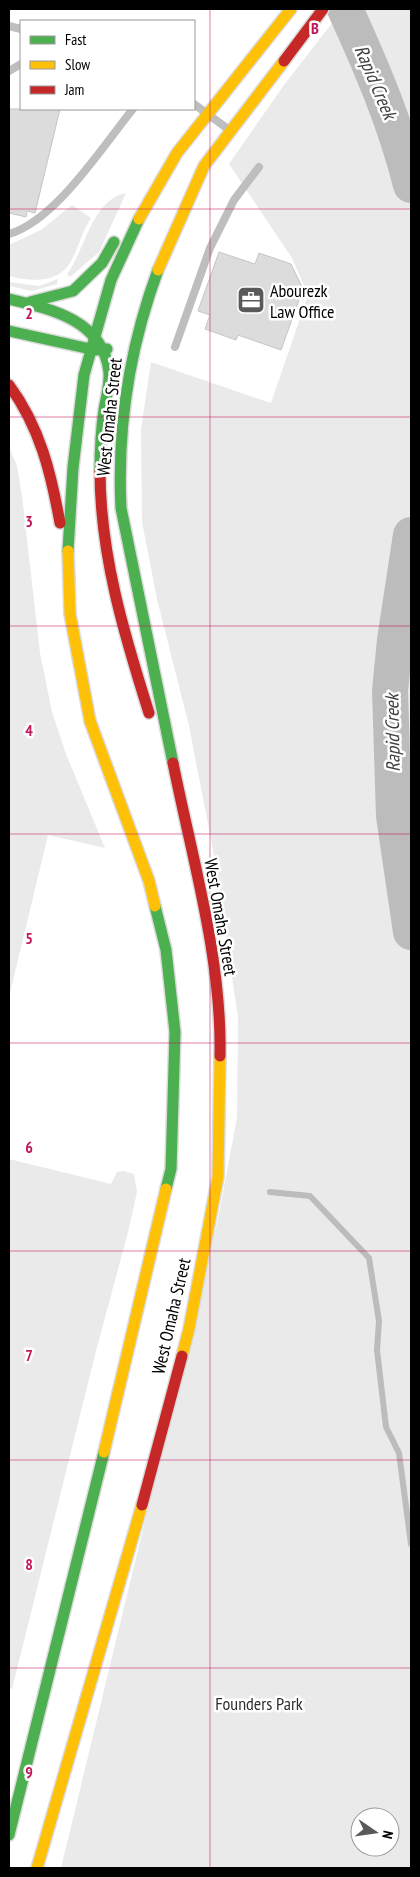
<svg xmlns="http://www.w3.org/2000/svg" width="420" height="1877" viewBox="0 0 420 1877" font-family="'PT Sans Narrow',sans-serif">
<rect width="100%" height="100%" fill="#fff"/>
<g fill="#eaeaea" fill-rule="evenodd">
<path d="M343 9H411V1868H61L218 1219 237 1118 238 1017 213 850 189 726 157 599 142 522 141 429 151 362 271 403 308 295 292 258 229 164 284 85ZM360 1817H390V1847H360Z"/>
<path d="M126 193 99 252 70 277 67 274C85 251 92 199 126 193Z"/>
<path d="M72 205 91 218C82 231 80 244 73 257 62 284 32 282 9 276V245L41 230Z"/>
<polygon points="58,279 57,284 32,291 9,286 9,282 39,286"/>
<polygon points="9,447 17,466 22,496 40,653 52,712 66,754 105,848 48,835 9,997"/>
<polygon points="9,1159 111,1184 117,1172 123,1171 134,1174 137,1192 128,1232 96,1351 12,1689 9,1688"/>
</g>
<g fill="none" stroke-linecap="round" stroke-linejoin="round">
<polyline stroke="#bcbcbc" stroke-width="6" points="270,1192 310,1196 369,1258 379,1321 377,1350 386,1427 399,1453 411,1544"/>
<g stroke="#bcbcbc" stroke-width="36">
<path d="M345 9C371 66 396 124 411 185"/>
<polyline points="411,535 395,640 390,691 394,816 411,932"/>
</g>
</g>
<g fill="#dcdcdc" stroke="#c5c5c5">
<polygon points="9,109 60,109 35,213 27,211 26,217 9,213"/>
<polygon points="219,252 255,264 259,253 291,264 303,289 281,350 238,335 236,340 205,329 210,315 198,311"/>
</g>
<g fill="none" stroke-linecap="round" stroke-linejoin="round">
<defs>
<g id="fast">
<path d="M158 270C130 346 117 427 121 508L173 763"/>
<path d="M9 299C51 309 103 320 109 372 110 384 106 398 104 410 101 430 100 450 100 471"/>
<polyline points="30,302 73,291 102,263 114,242"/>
<polyline points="9,331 95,350 107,349"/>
<polyline points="68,551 73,468 84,375 111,280 139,219"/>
<polyline points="155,906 166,950 175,1032 171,1169 166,1189"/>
<polyline points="9,1835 104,1452"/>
</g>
<g id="slow">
<polyline points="139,219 177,153 291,9"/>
<polyline points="158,270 204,166 284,61"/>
<polyline points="68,551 70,614 90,721 149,881 155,906"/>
<polyline points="182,1356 189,1329 218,1177 220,1056"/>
<polyline points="104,1452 166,1189"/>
<polyline points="37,1868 142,1505"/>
</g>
<g id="jam">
<polyline points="284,61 323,9"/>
<path d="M9 385C40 427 51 473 60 523"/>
<path d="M100 471C100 554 124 634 149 713"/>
<path d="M173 763C192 858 222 958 220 1056"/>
<polyline points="142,1505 182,1356"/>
</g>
</defs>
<use href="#fast" stroke="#dbdbdb" stroke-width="14"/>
<use href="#slow" stroke="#dbdbdb" stroke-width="14"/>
<use href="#jam" stroke="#dbdbdb" stroke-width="14"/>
<g stroke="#bebebe" stroke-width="8">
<polyline points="9,26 21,29"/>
<polyline points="9,71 21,64"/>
<polyline points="194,104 228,129"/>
<path d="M9 234C56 220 102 147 133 109"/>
<polyline points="175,347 210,248 234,200 259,167"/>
</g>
<use href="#fast" stroke="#4caf50" stroke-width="11"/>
<use href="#slow" stroke="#ffc107" stroke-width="11"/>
<use href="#jam" stroke="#c62828" stroke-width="11"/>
</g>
<path fill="none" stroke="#c2185b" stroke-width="1" stroke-opacity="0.55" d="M210 9V1868M9 209H411M9 417H411M9 626H411M9 834H411M9 1043H411M9 1251H411M9 1460H411M9 1668H411"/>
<defs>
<symbol id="office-square" viewBox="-11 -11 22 22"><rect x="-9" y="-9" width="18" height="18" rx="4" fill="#595959" stroke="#fff"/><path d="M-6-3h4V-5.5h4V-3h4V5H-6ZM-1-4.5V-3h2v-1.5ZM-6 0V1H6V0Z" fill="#fff"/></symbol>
</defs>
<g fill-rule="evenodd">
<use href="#office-square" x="235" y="284" width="32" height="32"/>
</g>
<g text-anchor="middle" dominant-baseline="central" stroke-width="5" stroke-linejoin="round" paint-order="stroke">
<g font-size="18" fill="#000" stroke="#fff" text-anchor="start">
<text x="270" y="290">Abourezk<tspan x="270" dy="21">Law Office</tspan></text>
</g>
<g font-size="18" fill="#000" stroke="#fff">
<text transform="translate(109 417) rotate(-84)">West Omaha Street</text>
<text transform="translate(221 917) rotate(80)">West Omaha Street</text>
<text transform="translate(171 1316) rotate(-77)">West Omaha Street</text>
</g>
<g font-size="18" fill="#2f2f2f" stroke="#fff">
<text x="259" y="1703">Founders Park</text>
</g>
<g font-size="19" font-style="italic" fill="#404040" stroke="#fff">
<text transform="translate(376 82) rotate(67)">Rapid Creek</text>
<text transform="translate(392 733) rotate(-91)">Rapid Creek</text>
</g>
</g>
<g font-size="16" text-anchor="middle" font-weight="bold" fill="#c2185b" stroke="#fff" stroke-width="5" stroke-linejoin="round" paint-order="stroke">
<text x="315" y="34">B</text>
<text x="29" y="319">2</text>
<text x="29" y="527">3</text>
<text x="29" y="736">4</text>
<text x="29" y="944">5</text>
<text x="29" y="1153">6</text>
<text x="29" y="1361">7</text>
<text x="29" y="1570">8</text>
<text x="29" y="1778">9</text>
</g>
<rect width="420" height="1877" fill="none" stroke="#000000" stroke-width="20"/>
<rect x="20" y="20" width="175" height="90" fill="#ffffff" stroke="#999999"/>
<rect x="30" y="36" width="25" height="8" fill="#4caf50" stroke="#999999"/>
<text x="65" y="45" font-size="15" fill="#000000">Fast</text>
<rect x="30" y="61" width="25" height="8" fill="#ffc107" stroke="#999999"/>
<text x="65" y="70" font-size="15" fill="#000000">Slow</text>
<rect x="30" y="86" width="25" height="8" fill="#c62828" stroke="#999999"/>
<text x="65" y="95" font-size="15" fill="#000000">Jam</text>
<g transform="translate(375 1832) rotate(103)"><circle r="24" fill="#ffffff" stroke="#999999"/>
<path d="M0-4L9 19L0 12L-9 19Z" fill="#595959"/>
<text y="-8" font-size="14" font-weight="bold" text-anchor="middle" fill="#000000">N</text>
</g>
</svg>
